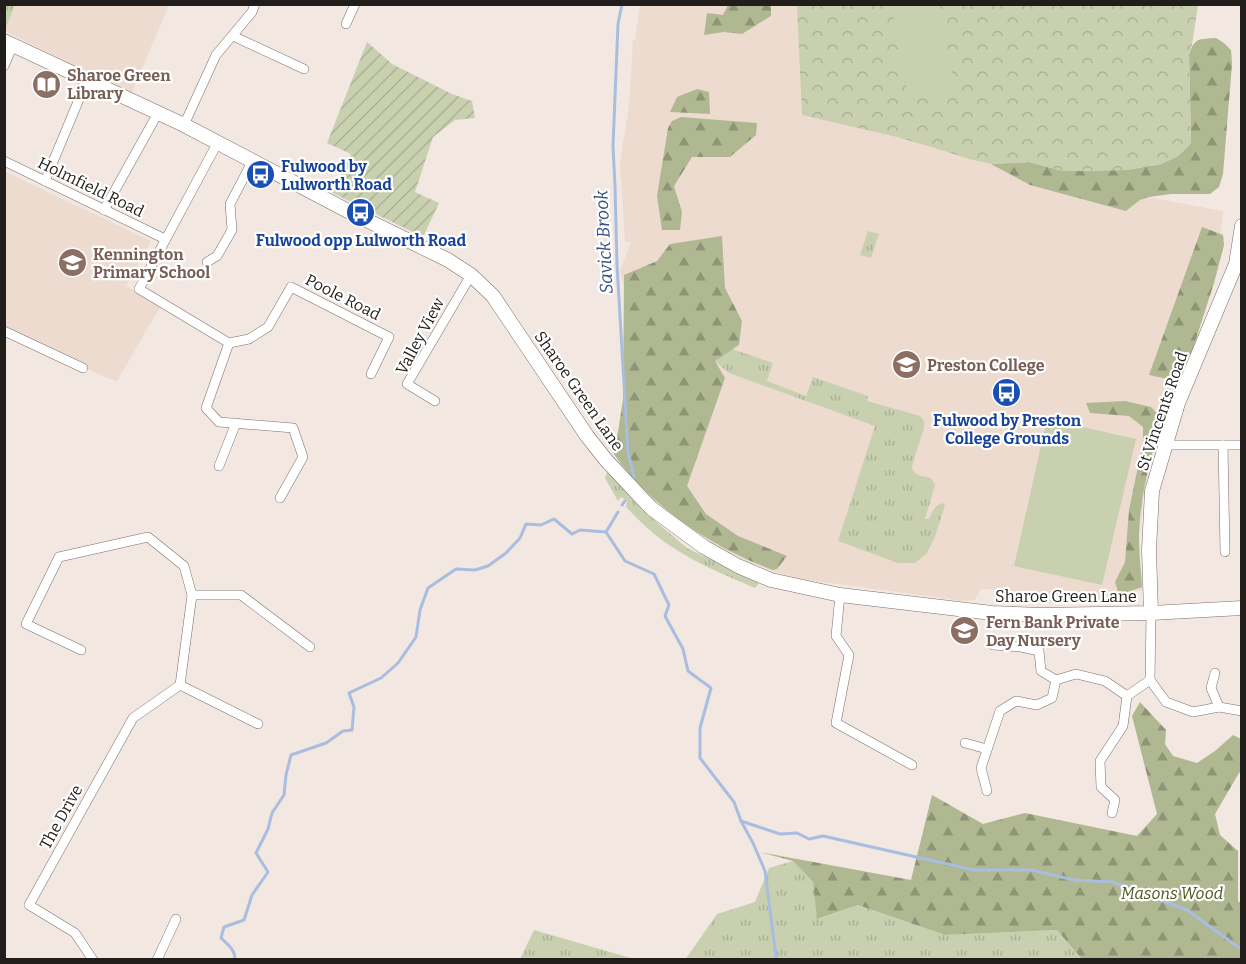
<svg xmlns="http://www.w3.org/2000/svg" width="1246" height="964" viewBox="0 0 1246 964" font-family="Bitter,serif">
<defs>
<pattern id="grass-tufts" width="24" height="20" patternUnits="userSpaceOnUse" patternTransform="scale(1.5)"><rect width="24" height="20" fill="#c8d0b0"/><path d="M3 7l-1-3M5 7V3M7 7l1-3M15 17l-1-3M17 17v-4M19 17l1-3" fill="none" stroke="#acb297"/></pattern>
<pattern id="forest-firs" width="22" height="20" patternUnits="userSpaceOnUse" patternTransform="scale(1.5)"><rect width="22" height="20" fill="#afb891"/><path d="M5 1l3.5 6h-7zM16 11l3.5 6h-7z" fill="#8e9576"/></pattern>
<pattern id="park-crowns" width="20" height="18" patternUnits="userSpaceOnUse" patternTransform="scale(1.5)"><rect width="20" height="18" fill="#c8d0b0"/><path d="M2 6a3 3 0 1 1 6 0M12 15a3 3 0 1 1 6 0" fill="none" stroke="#acb297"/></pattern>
<pattern id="garden-furrows" width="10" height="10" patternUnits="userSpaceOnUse" patternTransform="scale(1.5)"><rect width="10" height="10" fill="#c8d0b0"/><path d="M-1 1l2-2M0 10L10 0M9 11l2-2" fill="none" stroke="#acb297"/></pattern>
</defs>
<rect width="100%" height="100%" fill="#f2e7e1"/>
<g fill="#eddbd0">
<polygon points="4,5 169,5 131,94 5,31"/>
<polygon points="640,5 1198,5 1192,44 1189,55 1191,143 1084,170 1063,171 1029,162 992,164 1126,211 1140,200 1149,197 1223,211 1221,233 1224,238 1224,245 1214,283 1155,440 1144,493 1139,539 1142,590 1133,592 1131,601 1014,604 1008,602 1003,599 1000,590 981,589 975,600 963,601 801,579 775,572 751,563 718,547 690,530 657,505 635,483 637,477 625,291 620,271 631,242 625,242 620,162 629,106 633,40 635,40"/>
<polygon points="4,171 151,241 126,286 161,305 117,381 107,378 5,330"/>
</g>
<g fill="url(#grass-tufts)">
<polygon points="5,4 15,5 6,27 5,26"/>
<polygon points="868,231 879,234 871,258 860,255"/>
<path d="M732 349 773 363 767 381 806 396 813 377 868 396 867 401 920 416C924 420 925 423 924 428L912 466C913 476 922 476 931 478L935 485 925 519H929C932 511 934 507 942 503L945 505 935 537 927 553 915 563H898L838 541 875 426 729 373 715 361Z"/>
<path d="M607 473 612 475 642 510 687 548 759 583 755 588C720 573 683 558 653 533 643 525 635 516 626 507L627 501 621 497 618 501 605 478Z"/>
<polygon points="793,861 813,882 818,919 858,905 945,935 1057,930 1081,958 1088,959 685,960 717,914 755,902 769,868"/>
<polygon points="534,930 634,959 520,959"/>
</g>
<g fill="url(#forest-firs)">
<polygon points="728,5 771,5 771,16 742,34 724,32 704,35 707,13 723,15"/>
<path d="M1216 38 1224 43 1231 50 1232 64 1223 174 1219 187 1210 194H1171L1149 197 1140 200 1126 211 1030 185 991 164 1029 162 1063 171 1126 170 1161 164 1178 156 1191 143 1189 55C1194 38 1199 39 1216 38Z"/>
<polygon points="697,89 709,92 710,114 670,112 677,97"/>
<polygon points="681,117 757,123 756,135 730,157 692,157 674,186 682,212 680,230 662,230 657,196 668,128 672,121"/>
<polygon points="1202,227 1223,235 1224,245 1214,283 1188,364 1178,377 1168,379 1149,375"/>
<path d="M722 236 725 288 742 321 739 345 715 361 725 378 687 486 706 514 738 536 787 556 777 569 773 570C714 548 661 513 621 464 615 456 609 446 603 437L615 443 618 432 623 399 624 275 657 261 670 244Z"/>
<path d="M1125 401 1151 407 1163 419C1150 455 1139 501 1139 540 1139 555 1141 571 1142 587L1119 595 1115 582 1125 562 1129 510 1143 442V427L1129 416 1090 413 1086 403Z"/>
<polygon points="1140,702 1166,730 1165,744 1173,756 1197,763 1215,751 1233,735 1241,739 1241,772 1239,773 1215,814 1220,835 1238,851 1238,901 1242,904 1241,959 1088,959 1081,958 1057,930 945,935 858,905 817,919 813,882 793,861 759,852 911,880 932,795 983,824 1025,813 1137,836 1157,814 1132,716"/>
</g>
<polygon fill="url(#park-crowns)" points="797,5 1198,5 1192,44 1189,55 1191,143 1178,156 1161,164 1126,170 1063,171 1029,162 991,164 969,159 938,149 897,137 802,115"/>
<polygon fill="url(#garden-furrows)" points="367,42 392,64 452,94 472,101 475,118 455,120 433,137 415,192 439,203 423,237 333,193 351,154 327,143"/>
<g fill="#c8d0b0">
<polygon points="891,5 939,5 955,87 908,96"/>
<polygon points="1047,419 1136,439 1102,585 1014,566"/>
</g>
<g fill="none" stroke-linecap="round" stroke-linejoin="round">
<g stroke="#a9bde0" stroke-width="3">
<polyline points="622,4 618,24 613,146 615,186 617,265 628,452 634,477"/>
<polyline points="622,505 625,501"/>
<polyline points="618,512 606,532 625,561 654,574 669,605 665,616 683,649 688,671 711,688 700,728 700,758 734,802 741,821 753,843 765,871 776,957 774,960"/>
<polyline points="741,821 780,834 797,833 809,839 823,836 974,870 1032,870 1074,880 1112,882 1187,910 1242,950"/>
<path d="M235 960C236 950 227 944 221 938L224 927 244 920 252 895 268 872 256 853 268 829 272 813 284 795 286 775 291 755 326 743 343 731 352 730 354 707 349 693 381 678 398 663 416 637 420 610 428 588 456 569 475 570 488 566 506 553 520 538 526 524 541 525 554 519 572 534 580 530 606 532"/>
</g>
<defs>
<g id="street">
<polyline points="346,24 355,4"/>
<polyline points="233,36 304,69"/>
<polyline points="4,66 13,45"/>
<polyline points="184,125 216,55 252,12 255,4"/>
<polyline points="218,142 139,289 229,343 249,339 268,327 291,287 389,337 371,374"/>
<polyline points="4,161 165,239"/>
<polyline points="45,181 87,80"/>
<polyline points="104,210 158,113"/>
<polyline points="207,262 217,256 232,230 230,204 253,160"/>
<polyline points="4,331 83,368"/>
<polyline points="229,343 206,408 219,422 293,428 303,457 280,498"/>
<polyline points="435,401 407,384 471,275"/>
<polyline points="1165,445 1242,445"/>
<polyline points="1223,445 1225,552"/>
<polyline points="219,466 236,423"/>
<polyline points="840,595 836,636 849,655 836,723 912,765"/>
<polyline points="1151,613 1150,680 1166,702 1193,712 1219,707 1242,711"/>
<polyline points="993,645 1021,647 1039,651 1041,671 1056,680 1076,674 1105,681 1127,696"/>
<polyline points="81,650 26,624 59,557 148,537 184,566 192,595"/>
<polyline points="1215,673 1211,688 1219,707"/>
<polyline points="180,685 258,724"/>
<polyline points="965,743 987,749"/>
<polyline points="987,791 981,768 1000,711 1016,701 1037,705 1052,698 1056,680"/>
<polyline points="1112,813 1115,800 1101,787 1100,761 1123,726 1127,696 1150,680"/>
<polyline points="93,960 75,933 29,905 133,718 180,685 192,595 241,595 310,647"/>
<polyline points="157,960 176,919"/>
</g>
<g id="secondary">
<polyline points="4,41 184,125 348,211 448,260 471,275 493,296 587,436 606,460 651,508 704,547 738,566 771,580 840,595 992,613 1042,615 1151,613 1242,608"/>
<polyline points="1151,613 1149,550 1152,491 1178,403 1236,264 1242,226"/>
</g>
</defs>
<use href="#street" stroke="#79706a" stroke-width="10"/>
<use href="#secondary" stroke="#79706a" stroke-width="15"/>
<use href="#street" stroke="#fff" stroke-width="9"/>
<use href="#secondary" stroke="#fff" stroke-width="14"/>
</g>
<defs>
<symbol id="library-disc" viewBox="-11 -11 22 22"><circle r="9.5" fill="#8d6e63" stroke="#fff"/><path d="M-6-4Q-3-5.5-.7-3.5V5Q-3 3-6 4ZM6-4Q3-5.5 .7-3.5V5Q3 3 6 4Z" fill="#fff"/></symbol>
<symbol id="bus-disc" viewBox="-11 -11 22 22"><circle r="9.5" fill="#1a4fb4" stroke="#fff"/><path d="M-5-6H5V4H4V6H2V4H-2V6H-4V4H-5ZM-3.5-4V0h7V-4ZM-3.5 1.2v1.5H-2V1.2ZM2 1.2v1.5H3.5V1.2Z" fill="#fff"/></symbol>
<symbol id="school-disc" viewBox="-11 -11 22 22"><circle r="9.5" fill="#8d6e63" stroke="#fff"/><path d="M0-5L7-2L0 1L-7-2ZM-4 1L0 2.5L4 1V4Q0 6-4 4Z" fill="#fff"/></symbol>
<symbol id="university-disc" viewBox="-11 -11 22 22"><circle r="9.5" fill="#8d6e63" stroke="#fff"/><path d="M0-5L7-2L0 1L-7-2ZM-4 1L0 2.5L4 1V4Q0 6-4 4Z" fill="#fff"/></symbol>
</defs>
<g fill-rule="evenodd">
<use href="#library-disc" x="30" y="68" width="33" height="33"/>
<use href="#bus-disc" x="244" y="158" width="33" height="33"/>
<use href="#bus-disc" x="344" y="196" width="33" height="33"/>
<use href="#school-disc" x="56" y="246" width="33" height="33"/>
<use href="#university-disc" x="890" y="348" width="33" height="33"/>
<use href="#bus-disc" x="990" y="376" width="33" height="33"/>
<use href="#school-disc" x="948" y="614" width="33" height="33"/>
</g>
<g text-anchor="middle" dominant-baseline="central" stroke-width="4.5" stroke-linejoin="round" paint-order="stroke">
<g font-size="16" font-weight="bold" fill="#785e54" stroke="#fff" text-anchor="start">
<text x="67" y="75">Sharoe Green<tspan x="67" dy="18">Library</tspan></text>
<text x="93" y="254">Kennington<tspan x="93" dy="18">Primary School</tspan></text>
<text x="927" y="365">Preston College</text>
<text x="986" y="622">Fern Bank Private<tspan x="986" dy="18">Day Nursery</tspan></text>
</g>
<g font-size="16" font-weight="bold" fill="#164399" stroke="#fff">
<text x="281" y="166" text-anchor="start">Fulwood by<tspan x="281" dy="18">Lulworth Road</tspan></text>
<text x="361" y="240">Fulwood opp Lulworth Road</text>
<text x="1007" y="420">Fulwood by Preston<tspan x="1007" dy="18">College Grounds</tspan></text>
</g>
<g font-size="16" fill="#201d1a" stroke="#fff">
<text transform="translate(91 187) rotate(26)">Holmfield Road</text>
<text transform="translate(343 297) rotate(27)">Poole Road</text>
<text transform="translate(420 336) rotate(-62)">Valley View</text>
<text transform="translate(579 391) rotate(55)">Sharoe Green Lane</text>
<text transform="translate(1162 411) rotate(-71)">St Vincents Road</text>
<text x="1066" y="596">Sharoe Green Lane</text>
<text transform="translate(61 817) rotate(-61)">The Drive</text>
</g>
<g font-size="16" font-style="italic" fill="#4c571b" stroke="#fff">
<text x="1172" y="893">Masons Wood</text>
</g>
<g font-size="18" font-style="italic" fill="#395383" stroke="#fff">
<text transform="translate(604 242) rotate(-93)">Savick Brook</text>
</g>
</g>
<rect width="1246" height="964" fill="none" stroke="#201d1a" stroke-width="12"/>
</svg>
